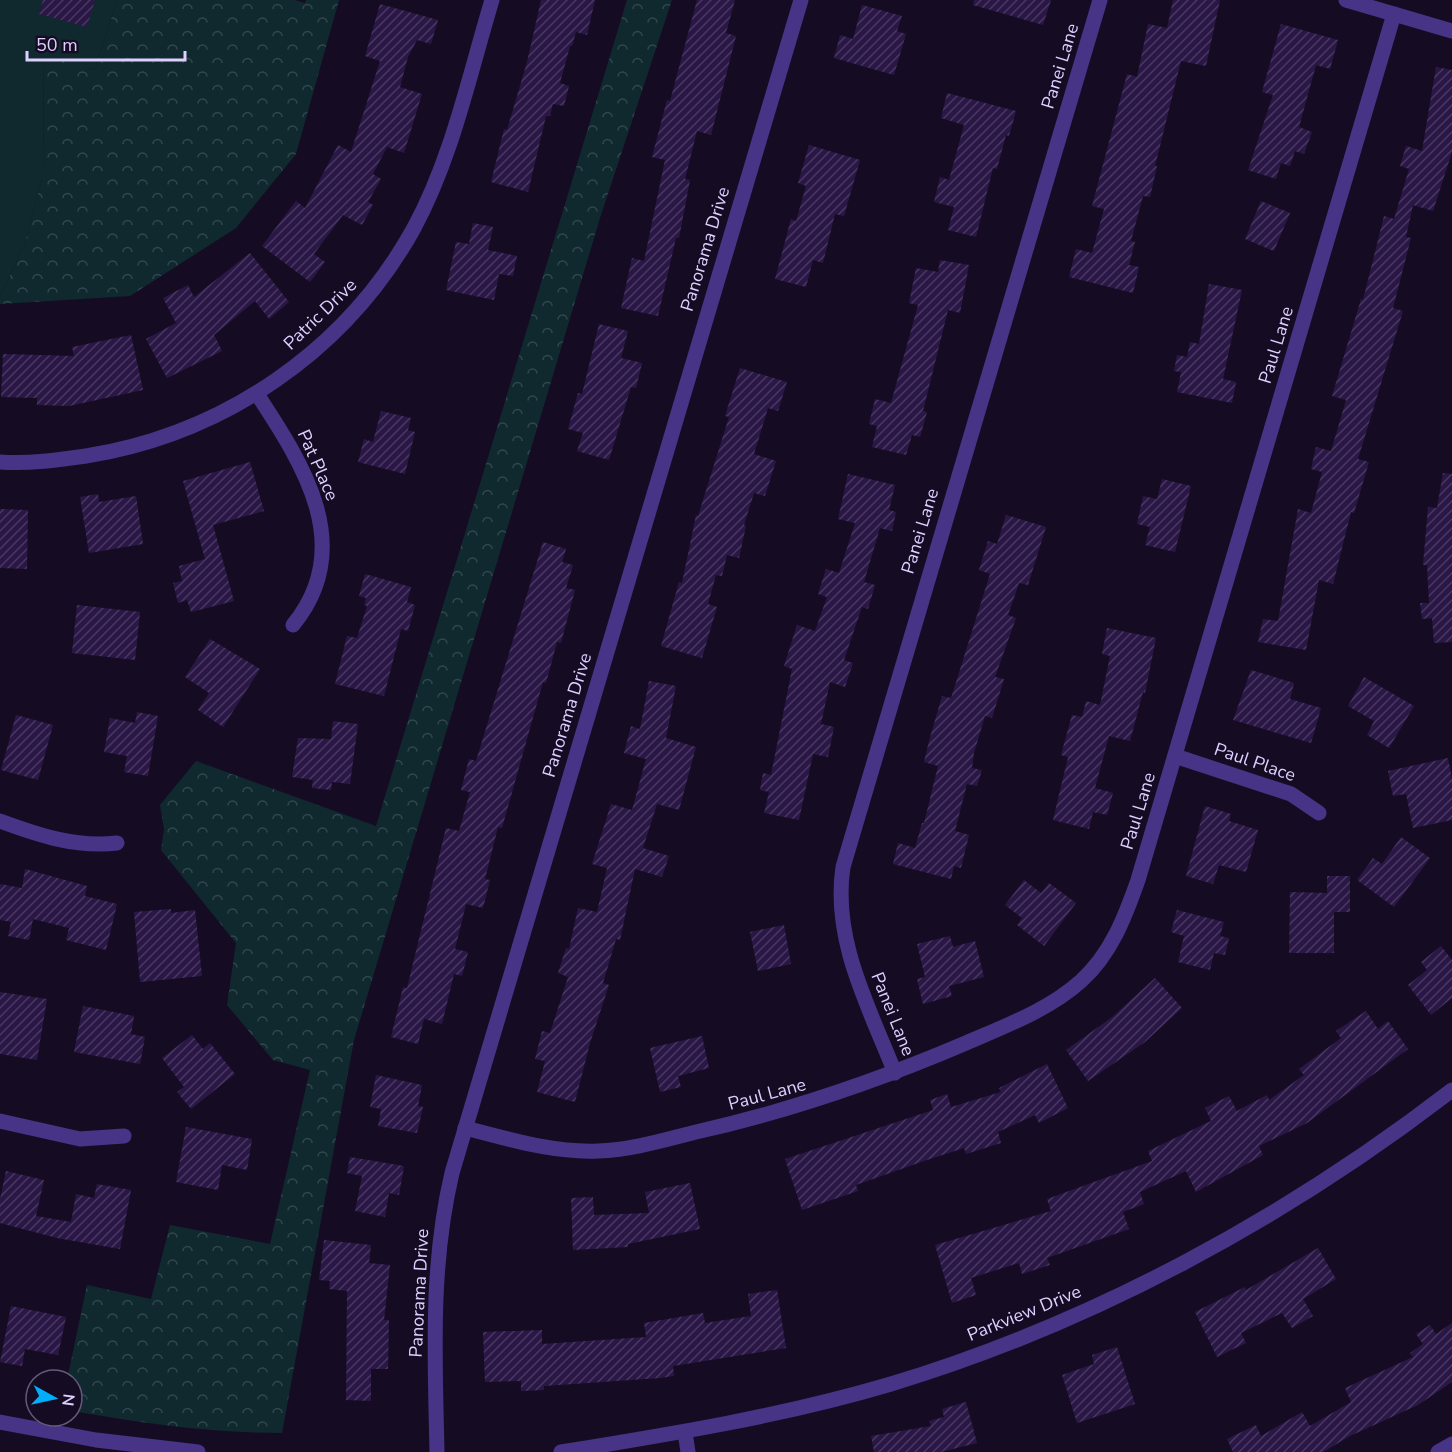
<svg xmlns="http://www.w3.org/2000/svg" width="1452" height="1452" viewBox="0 0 1452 1452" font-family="'Nunito Sans',sans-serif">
<defs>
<pattern id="forest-crowns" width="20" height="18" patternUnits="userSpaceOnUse" patternTransform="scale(1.5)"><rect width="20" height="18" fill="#0f292e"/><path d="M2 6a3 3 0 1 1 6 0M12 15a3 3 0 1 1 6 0" fill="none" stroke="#32474d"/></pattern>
<pattern id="building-hatch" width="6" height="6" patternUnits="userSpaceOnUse" patternTransform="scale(1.5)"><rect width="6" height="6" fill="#2a1746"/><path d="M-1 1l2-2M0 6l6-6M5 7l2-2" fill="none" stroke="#483862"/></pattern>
</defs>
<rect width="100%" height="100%" fill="#150c24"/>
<polygon fill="#0f292e" points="0,0 117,0 95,70 44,55 43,175 25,243 0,297"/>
<g fill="url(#forest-crowns)">
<polygon points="117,0 295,0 305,3 306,0 339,0 296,154 236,228 130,296 0,304 0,297 25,243 43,175 44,54 95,70"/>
<path d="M627 0H672L600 218 354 1040 282 1433C210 1433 142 1423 72 1411V1380H67L87 1285 151 1299 170 1225 270 1244 310 1070 273 1060 227 1005 236 943 161 850 164 829 160 805 196 761 376 826Z"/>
</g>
<g fill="url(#building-hatch)">
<polygon points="43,0 95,0 87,27 39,14"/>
<polygon points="541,0 595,0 587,35 576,32 572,46 570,46 560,83 569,86 564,106 553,104 550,116 546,116 528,192 491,182 504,129 507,130 527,62"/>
<polygon points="697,0 735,0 726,33 736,36 711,135 697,131 685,179 690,180 679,238 676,238 658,316 621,308 632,258 644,261 665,160 652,157 667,100 670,101"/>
<polygon points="974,0 1051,0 1043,25 973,5"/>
<polygon points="1173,0 1220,0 1206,66 1181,61 1155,166 1157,166 1150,197 1143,196 1131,241 1135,242 1129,265 1139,267 1133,293 1069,277 1076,249 1092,253 1104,209 1092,206 1127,74 1137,77 1148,24 1167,28"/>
<polygon points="380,4 438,20 431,44 417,40 408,57 400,87 422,94 404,153 387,147 373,174 381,179 368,202 373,205 362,225 343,215 314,254 325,262 310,282 262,246 296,201 305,208 338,145 351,152 380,61 365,56"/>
<polygon points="862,5 902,16 897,31 906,34 894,75 834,58 840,35 853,39"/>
<polygon points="1281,24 1338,40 1330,69 1316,65 1299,127 1312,132 1304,154 1295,151 1290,166 1281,163 1276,179 1248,170 1273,95 1262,92"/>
<polygon points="1436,67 1452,70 1452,152 1433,211 1413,205 1406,237 1411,238 1393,308 1403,311 1358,459 1369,462 1354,513 1351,512 1333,584 1319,580 1306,650 1258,642 1263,619 1278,621 1298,509 1311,513 1322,472 1311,469 1316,447 1331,451 1346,400 1332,396 1361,299 1363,300 1384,216 1394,219 1409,169 1400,166 1406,146 1422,151"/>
<polygon points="947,93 1016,111 1009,136 1006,135 997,169 993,168 976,237 948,230 954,207 934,202 940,177 949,180 964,125 941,118"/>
<polygon points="809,145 860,160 844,216 835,214 823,263 813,260 806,287 775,279 791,219 796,221 806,186 798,183"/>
<polygon points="1261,201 1290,213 1274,251 1245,239"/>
<polygon points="473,223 493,227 488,250 517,256 513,276 499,274 494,300 446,290 456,242 469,244"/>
<polygon points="250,253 289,302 269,319 255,301 214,335 222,351 167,378 146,339 176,323 163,298 188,285 194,297"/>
<polygon points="940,260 969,265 960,313 948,310 923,411 927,412 920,437 912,435 906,455 872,447 877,426 869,424 875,399 891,403 918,305 909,303 916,268 938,272"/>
<polygon points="1209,284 1242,290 1223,379 1236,382 1232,403 1177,392 1181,372 1174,371 1177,355 1187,357 1190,342 1199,344"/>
<polygon points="599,324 628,331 621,358 642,363 636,388 631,387 609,460 577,451 583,433 568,429 578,393 582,394"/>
<polygon points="131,335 143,390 69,406 37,405 37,398 1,397 3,354 74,356 72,347"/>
<polygon points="740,368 787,382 778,411 768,408 754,454 776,461 765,496 754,493 744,525 746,526 739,558 727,555 722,576 716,575 708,604 717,607 702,658 661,646 679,582 682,583 696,515 698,516 729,417 725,416"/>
<polygon points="381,411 411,418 408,430 415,432 405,474 358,462 364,439 373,442"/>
<polygon points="250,462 264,511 213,525 234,601 191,612 187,600 178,603 173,583 182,581 179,566 205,559 183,481"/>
<polygon points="1443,473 1452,474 1452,642 1434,643 1432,618 1422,619 1420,603 1429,603 1427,565 1423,565 1428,507 1437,508"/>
<polygon points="848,474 895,485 889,510 896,512 892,531 880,528 864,582 875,585 868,609 862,607 844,660 853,663 845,687 830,682 821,724 834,727 828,757 813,754 799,820 764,813 769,792 760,790 763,773 771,775 792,669 784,666 797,625 815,631 827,597 818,594 826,569 839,573 855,523 838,519"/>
<polygon points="1162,479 1191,486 1175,552 1145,545 1150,527 1137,524 1143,496 1157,499"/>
<polygon points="98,494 99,502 136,496 143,544 89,553 80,497"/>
<polygon points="0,509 28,510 27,569 0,568"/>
<polygon points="1006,515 1046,527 1028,585 1019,583 1008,615 1016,618 995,677 1004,679 992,718 985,716 974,753 972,768 982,770 977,786 967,784 955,831 969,835 961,868 954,866 951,879 893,864 898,843 915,848 922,823 924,823 938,766 924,762 929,741 942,696 951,698 990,574 979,570 988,541 997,544"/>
<polygon points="543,542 566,549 562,562 573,565 566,588 575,590 561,643 557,642 546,683 543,682 502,828 498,827 485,879 490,880 483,908 466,904 455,949 468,952 462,976 454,974 442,1024 424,1019 418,1044 391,1037 403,987 407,988 446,828 459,831 470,792 461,790 469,759 476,761"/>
<polygon points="365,574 411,587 407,602 415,605 408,631 401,629 384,696 335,684 347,636 357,638 367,606 364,605 366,598 359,596"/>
<polygon points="77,605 140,612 135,660 72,653"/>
<polygon points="1107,628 1156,638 1145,693 1143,692 1130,741 1109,736 1095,788 1113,793 1107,815 1093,812 1089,829 1053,820 1068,757 1061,755 1072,715 1082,717 1086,701 1100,705 1110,656 1102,654"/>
<polygon points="210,639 260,669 223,727 198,710 209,693 185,677"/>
<polygon points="1251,670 1294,683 1290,699 1321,708 1311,743 1233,720"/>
<polygon points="1364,677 1414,706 1389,748 1367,735 1374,721 1348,706"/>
<polygon points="649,681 676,686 666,738 696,747 679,810 657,804 643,848 669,856 662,877 635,869 620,940 616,939 603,983 609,985 590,1043 575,1102 537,1092 545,1061 535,1059 542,1031 550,1033 568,977 558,973 566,948 569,949 578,908 597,912 607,868 592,864 611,804 632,810 646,759 624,753 631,726 640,729"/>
<polygon points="137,712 158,716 148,776 124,772 127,756 104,752 110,718 135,723"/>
<polygon points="16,715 53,725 38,780 1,770"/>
<polygon points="333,721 358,724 350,784 332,782 331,790 312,788 313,780 292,777 298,738 331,739"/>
<polygon points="1448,758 1452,779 1452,820 1413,828 1406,794 1393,796 1388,771"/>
<polygon points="1205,806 1231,814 1229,821 1258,830 1246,872 1219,865 1213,884 1186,876"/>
<polygon points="1401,837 1430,858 1394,907 1357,880 1373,858 1382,864"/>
<polygon points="25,869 87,886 85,896 117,904 106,950 66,940 69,928 33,919 29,940 8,936 11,922 0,920 0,884 22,888"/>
<polygon points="1327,876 1350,876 1350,912 1334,912 1334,953 1289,953 1290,892 1327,893"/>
<polygon points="1024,880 1041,893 1049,883 1076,903 1044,946 1017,925 1022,918 1005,905"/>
<polygon points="171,909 171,913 195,910 202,976 140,982 134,912"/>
<polygon points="1177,910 1224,922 1220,936 1229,938 1225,955 1214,953 1210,970 1178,962 1184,936 1171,932"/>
<polygon points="784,925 791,964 758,971 750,932"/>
<polygon points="950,936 953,947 975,941 984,977 949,986 952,996 923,1004 917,979 925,977 917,944"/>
<polygon points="1441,946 1452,960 1452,998 1431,1015 1408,985 1427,970 1421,962"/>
<polygon points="1155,978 1182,1008 1145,1042 1088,1081 1066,1050 1111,1018"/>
<polygon points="0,992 47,999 37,1060 0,1054"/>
<polygon points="83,1006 134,1016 131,1034 145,1037 140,1064 74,1052"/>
<polygon points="1366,1011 1378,1029 1388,1021 1408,1049 1307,1123 1259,1146 1263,1155 1196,1192 1186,1171 1140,1192 1144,1204 1123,1212 1129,1229 1047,1258 1050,1265 1022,1274 1019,1263 971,1278 976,1295 952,1303 935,1245 1051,1211 1047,1199 1152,1161 1148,1151 1211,1121 1205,1108 1229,1096 1237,1111 1267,1095 1269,1100 1304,1075 1299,1069 1341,1038 1336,1031"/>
<polygon points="192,1035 203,1049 210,1043 235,1074 191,1109 177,1092 184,1087 162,1058"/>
<polygon points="702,1036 709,1068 678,1076 681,1087 660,1092 650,1048"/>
<polygon points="1047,1064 1068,1108 1039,1123 1035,1115 998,1132 1001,1143 966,1154 964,1148 924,1161 856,1185 858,1191 802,1210 785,1159 933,1110 930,1100 947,1094 951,1107 1001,1092 999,1088"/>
<polygon points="376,1075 422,1085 418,1106 423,1107 417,1133 378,1126 381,1109 370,1107"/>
<polygon points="186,1127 252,1139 247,1170 222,1165 218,1190 176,1182"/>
<polygon points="350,1157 404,1166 399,1195 389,1193 385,1217 355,1211 362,1176 347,1173"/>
<polygon points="6,1171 44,1180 36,1216 71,1222 76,1194 94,1198 97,1184 131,1190 120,1249 57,1238 0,1223 0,1199"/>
<polygon points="690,1183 700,1229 628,1244 628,1247 573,1250 571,1198 593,1197 594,1215 649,1213 645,1192"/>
<polygon points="324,1240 371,1245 369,1263 390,1265 384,1320 389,1320 388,1369 371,1369 371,1401 346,1400 347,1291 329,1289 330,1281 319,1280"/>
<polygon points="1318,1248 1336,1279 1303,1299 1313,1316 1292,1328 1282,1313 1241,1333 1246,1343 1217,1357 1195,1312 1245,1287 1246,1290"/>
<polygon points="777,1290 786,1348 673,1366 674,1376 660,1378 544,1386 544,1390 521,1391 521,1381 485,1382 483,1332 542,1330 542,1344 646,1337 644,1323 703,1313 705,1323 751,1316 748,1294"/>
<polygon points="11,1306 66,1317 58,1355 25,1349 22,1366 0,1362"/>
<polygon points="1452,1323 1452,1382 1418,1405 1350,1436 1323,1452 1233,1452 1227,1439 1256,1425 1261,1436 1302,1412 1310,1426 1351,1402 1345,1388 1413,1357 1410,1353 1423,1344 1416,1334 1430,1325 1436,1334"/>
<polygon points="1117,1347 1135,1404 1077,1423 1062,1375 1094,1364 1092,1355"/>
<polygon points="966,1402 977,1443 941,1452 874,1452 871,1436 931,1426 929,1421 944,1417 942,1409"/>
</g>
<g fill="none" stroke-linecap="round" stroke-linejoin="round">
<g stroke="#483486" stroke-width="15">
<polyline points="1346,0 1452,31"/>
<path d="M257 394C303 464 357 547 293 625"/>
<path d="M0 462C29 464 58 460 86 456 224 434 346 351 414 228 452 158 469 76 492 0"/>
<polyline points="1175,756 1291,794 1319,813"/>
<path d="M0 821C38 835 76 848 117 843"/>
<path d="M895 1073C869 1007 832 940 843 867L1100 0"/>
<polyline points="0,1121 80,1139 124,1136"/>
<path d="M465 1128C509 1139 552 1153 598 1151 631 1150 664 1140 696 1132 790 1111 877 1081 966 1043 1005 1026 1049 1010 1081 981 1111 954 1125 917 1138 880L1394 14"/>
<polyline points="685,1432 688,1452"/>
<path d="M437 1452C435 1358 430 1266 452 1173L801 0"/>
<polyline points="1438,1452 1452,1444"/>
</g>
<g stroke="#483486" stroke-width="15">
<polyline points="0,1422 96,1440 198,1452"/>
<path d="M561 1452C672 1434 783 1416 891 1384 1093 1323 1286 1218 1452 1090"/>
</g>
</g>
<g text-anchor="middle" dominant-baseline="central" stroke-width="5" stroke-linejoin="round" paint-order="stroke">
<g font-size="18" fill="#dfcfff" stroke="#150c24">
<text transform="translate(1060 66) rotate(-73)">Panei Lane</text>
<text transform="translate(705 249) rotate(-73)">Panorama Drive</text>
<text transform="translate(320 314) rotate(-44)">Patric Drive</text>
<text transform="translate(1276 345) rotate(-73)">Paul Lane</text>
<text transform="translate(318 465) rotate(66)">Pat Place</text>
<text transform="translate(920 531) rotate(-73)">Panei Lane</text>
<text transform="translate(567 715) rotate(-73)">Panorama Drive</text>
<text transform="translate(1255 762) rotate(19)">Paul Place</text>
<text transform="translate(1138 811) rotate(-73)">Paul Lane</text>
<text transform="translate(893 1014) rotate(68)">Panei Lane</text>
<text transform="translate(767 1094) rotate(-15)">Paul Lane</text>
<text transform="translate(419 1293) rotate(-87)">Panorama Drive</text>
<text transform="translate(1024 1313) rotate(-22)">Parkview Drive</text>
</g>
</g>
<g transform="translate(54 1398) rotate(98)"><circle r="28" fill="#150c24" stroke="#665a7c" stroke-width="1.5"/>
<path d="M0-4.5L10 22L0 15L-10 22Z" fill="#00aefa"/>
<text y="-9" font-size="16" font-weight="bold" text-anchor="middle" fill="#dfcfff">N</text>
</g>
<path d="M27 51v9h158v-9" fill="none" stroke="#dfcfff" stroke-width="3"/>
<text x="36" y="51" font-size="18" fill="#dfcfff" stroke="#150c24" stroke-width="4.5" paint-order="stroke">50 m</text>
</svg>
